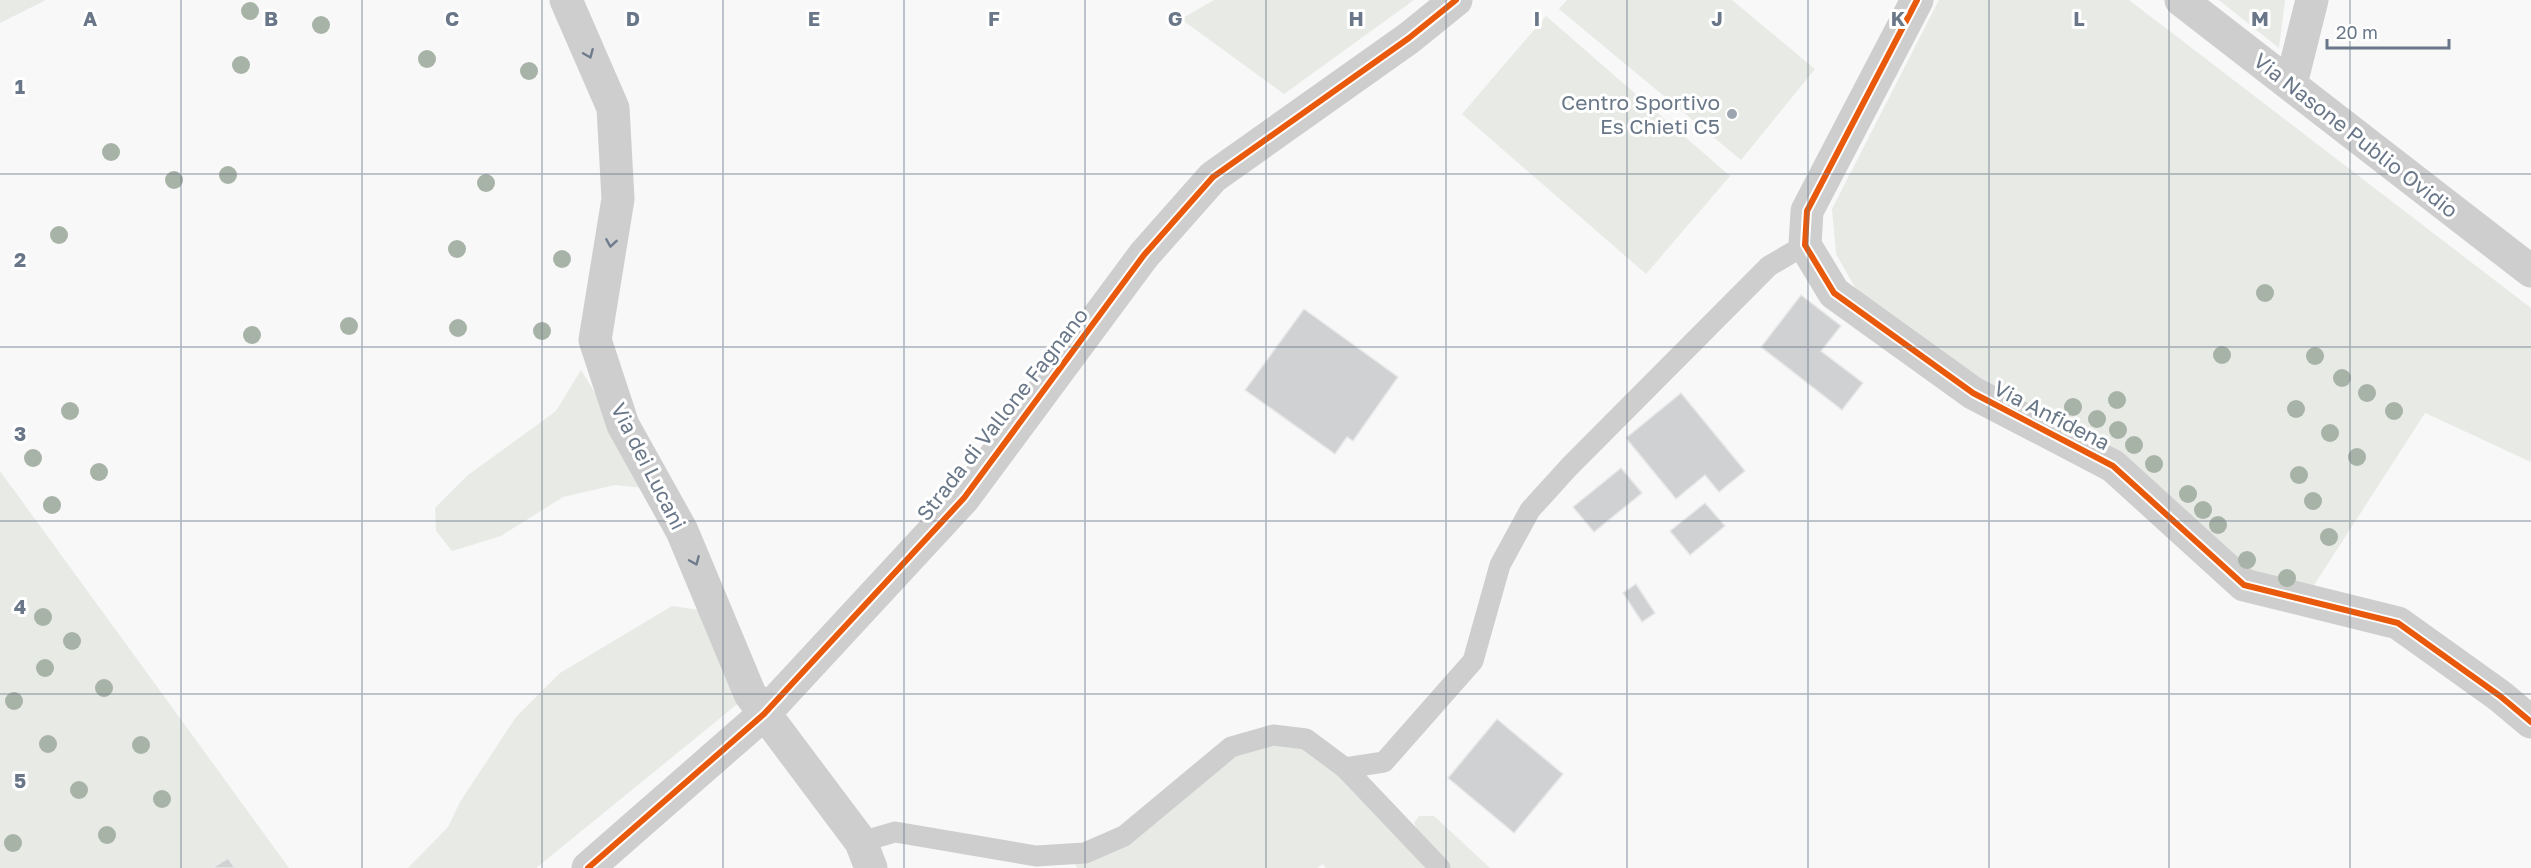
<svg xmlns="http://www.w3.org/2000/svg" width="2531" height="868" viewBox="0 0 2531 868" font-family="'Golos Text',sans-serif">
<rect width="100%" height="100%" fill="#f8f8f8"/>
<g fill="#e7eae5">
<polygon points="0,0 46,0 0,23"/>
<polygon points="1214,0 1414,0 1284,94 1181,19"/>
<polygon points="1567,0 1732,0 1815,69 1741,160 1559,9"/>
<polygon points="1939,0 2129,0 2531,308 2531,462 2425,413 2309,593 2253,578 1871,315 1836,254 1832,209"/>
<polygon points="2219,0 2285,0 2279,48"/>
<polygon points="1546,16 1730,176 1646,274 1462,114"/>
<polygon points="581,370 654,489 615,485 563,497 501,536 452,551 436,531 435,508 468,475 556,411"/>
<polygon points="0,471 289,868 0,868"/>
<polygon points="672,606 712,612 746,697 536,868 408,868 448,827 460,802 516,717 560,673"/>
<polygon points="1285,742 1316,754 1360,790 1433,868 1326,868 1323,864 1317,868 1077,868 1075,864 1120,842 1248,747"/>
<polygon points="1419,816 1434,816 1490,868 1450,868 1421,837 1414,823"/>
</g>
<g fill="#cfd1d2" stroke="#e8e8e8" stroke-width="1.5">
<polygon points="1801,295 1841,326 1821,351 1863,383 1842,410 1761,347"/>
<polygon points="1304,309 1398,377 1353,441 1347,437 1335,454 1245,390"/>
<polygon points="1681,393 1745,471 1719,492 1705,475 1676,499 1626,438"/>
<polygon points="1621,468 1642,493 1594,532 1573,507"/>
<polygon points="1705,503 1725,526 1690,555 1670,531"/>
<polygon points="1636,584 1655,613 1642,622 1623,593"/>
<polygon points="1497,719 1563,774 1514,833 1448,778"/>
<polygon points="228,858 235,868 212,868"/>
</g>
<g fill="none" stroke-linecap="round" stroke-linejoin="round">
<g stroke="#cececf" stroke-width="21">
<polyline points="861,842 895,832 1036,856 1085,853 1124,836 1231,747 1273,735 1306,739 1345,768"/>
<polyline points="1440,868 1345,768 1384,762 1473,661 1500,565 1530,510 1569,467 1769,266 1805,245"/>
</g>
<g stroke="#cececf" stroke-width="33">
<polyline points="566,0 613,108 618,199 595,340 623,425 682,531 750,694 861,842 871,868"/>
<polyline points="1917,0 1807,211 1805,245 1834,293 1973,393 2113,466 2244,585 2398,623 2500,696 2531,722"/>
<polyline points="2181,0 2531,271"/>
<polyline points="2291,84 2312,0"/>
<polyline points="588,868 764,714 964,498 1144,255 1213,177 1409,38 1456,0"/>
</g>
<defs>
<g id="cycleway">
<polyline points="1917,0 1807,211 1805,245 1834,293 1973,393 2113,466 2244,585 2398,623 2500,696 2531,722"/>
<polyline points="588,868 764,714 964,498 1144,255 1213,177 1409,38 1456,0"/>
</g>
</defs>
<use href="#cycleway" stroke="#fff" stroke-width="10"/>
<use href="#cycleway" stroke="#e8590c" stroke-width="6"/>
</g>
<g fill="#a8b3a7">
<circle cx="250" cy="11" r="9"/>
<circle cx="321" cy="25" r="9"/>
<circle cx="427" cy="59" r="9"/>
<circle cx="241" cy="65" r="9"/>
<circle cx="529" cy="71" r="9"/>
<circle cx="111" cy="152" r="9"/>
<circle cx="228" cy="175" r="9"/>
<circle cx="174" cy="180" r="9"/>
<circle cx="486" cy="183" r="9"/>
<circle cx="59" cy="235" r="9"/>
<circle cx="457" cy="249" r="9"/>
<circle cx="562" cy="259" r="9"/>
<circle cx="2265" cy="293" r="9"/>
<circle cx="349" cy="326" r="9"/>
<circle cx="458" cy="328" r="9"/>
<circle cx="542" cy="331" r="9"/>
<circle cx="252" cy="335" r="9"/>
<circle cx="2222" cy="355" r="9"/>
<circle cx="2315" cy="356" r="9"/>
<circle cx="2342" cy="378" r="9"/>
<circle cx="2367" cy="393" r="9"/>
<circle cx="2117" cy="400" r="9"/>
<circle cx="2073" cy="407" r="9"/>
<circle cx="2296" cy="409" r="9"/>
<circle cx="70" cy="411" r="9"/>
<circle cx="2394" cy="411" r="9"/>
<circle cx="2097" cy="419" r="9"/>
<circle cx="2118" cy="430" r="9"/>
<circle cx="2330" cy="433" r="9"/>
<circle cx="2134" cy="445" r="9"/>
<circle cx="2357" cy="457" r="9"/>
<circle cx="33" cy="458" r="9"/>
<circle cx="2154" cy="464" r="9"/>
<circle cx="99" cy="472" r="9"/>
<circle cx="2299" cy="475" r="9"/>
<circle cx="2188" cy="494" r="9"/>
<circle cx="2313" cy="501" r="9"/>
<circle cx="52" cy="505" r="9"/>
<circle cx="2203" cy="510" r="9"/>
<circle cx="2218" cy="525" r="9"/>
<circle cx="2329" cy="537" r="9"/>
<circle cx="2247" cy="560" r="9"/>
<circle cx="2287" cy="578" r="9"/>
<circle cx="43" cy="617" r="9"/>
<circle cx="72" cy="641" r="9"/>
<circle cx="45" cy="668" r="9"/>
<circle cx="104" cy="688" r="9"/>
<circle cx="14" cy="701" r="9"/>
<circle cx="48" cy="744" r="9"/>
<circle cx="141" cy="745" r="9"/>
<circle cx="79" cy="790" r="9"/>
<circle cx="162" cy="799" r="9"/>
<circle cx="107" cy="835" r="9"/>
<circle cx="13" cy="843" r="9"/>
</g>
<defs><path id="oneway-chevron" d="M-2-3.5L2.5 0L-2 3.5" fill="none" stroke-width="1.6" stroke-linecap="round" stroke-linejoin="round" transform="scale(1.5)"/></defs>
<g stroke="#6e7b8c">
<use href="#oneway-chevron" transform="translate(589 54) rotate(67)"/>
<use href="#oneway-chevron" transform="translate(611 243) rotate(99)"/>
<use href="#oneway-chevron" transform="translate(695 561) rotate(67)"/>
</g>
<path fill="none" stroke="#697788" stroke-width="1.5" stroke-opacity="0.55" d="M181 0V868M362 0V868M542 0V868M723 0V868M904 0V868M1085 0V868M1266 0V868M1446 0V868M1627 0V868M1808 0V868M1989 0V868M2169 0V868M2350 0V868M0 174H2531M0 347H2531M0 521H2531M0 694H2531"/>
<circle fill="#9ba4af" stroke="#fff" stroke-width="2" cx="1732" cy="114" r="6"/>
<g text-anchor="middle" dominant-baseline="central" stroke-width="6" stroke-linejoin="round" paint-order="stroke">
<g font-size="21" fill="#697788" stroke="#fff" text-anchor="end">
<text x="1720" y="102">Centro Sportivo<tspan x="1720" dy="24">Es Chieti C5</tspan></text>
</g>
<g font-size="21" fill="#697788" stroke="#fff">
<text transform="translate(2356 135) rotate(38)">Via Nasone Publio Ovidio</text>
<text transform="translate(1002 414) rotate(-52)">Strada di Vallone Fagnano</text>
<text transform="translate(2052 415) rotate(27)">Via Anfidena</text>
<text transform="translate(649 466) rotate(63)">Via dei Lucani</text>
</g>
</g>
<g font-size="20" text-anchor="middle" font-weight="bold" fill="#697788" stroke="#fff" stroke-width="6" stroke-linejoin="round" paint-order="stroke">
<text x="90" y="26">A</text>
<text x="271" y="26">B</text>
<text x="452" y="26">C</text>
<text x="633" y="26">D</text>
<text x="814" y="26">E</text>
<text x="994" y="26">F</text>
<text x="1175" y="26">G</text>
<text x="1356" y="26">H</text>
<text x="1537" y="26">I</text>
<text x="1717" y="26">J</text>
<text x="1898" y="26">K</text>
<text x="2079" y="26">L</text>
<text x="2260" y="26">M</text>
<text x="20" y="94">1</text>
<text x="20" y="267">2</text>
<text x="20" y="441">3</text>
<text x="20" y="614">4</text>
<text x="20" y="788">5</text>
</g>
<path d="M2327 39v9h122v-9" fill="none" stroke="#697788" stroke-width="3"/>
<text x="2336" y="39" font-size="18" fill="#697788" stroke="#ffffff" stroke-width="4.5" paint-order="stroke">20 m</text>
</svg>
